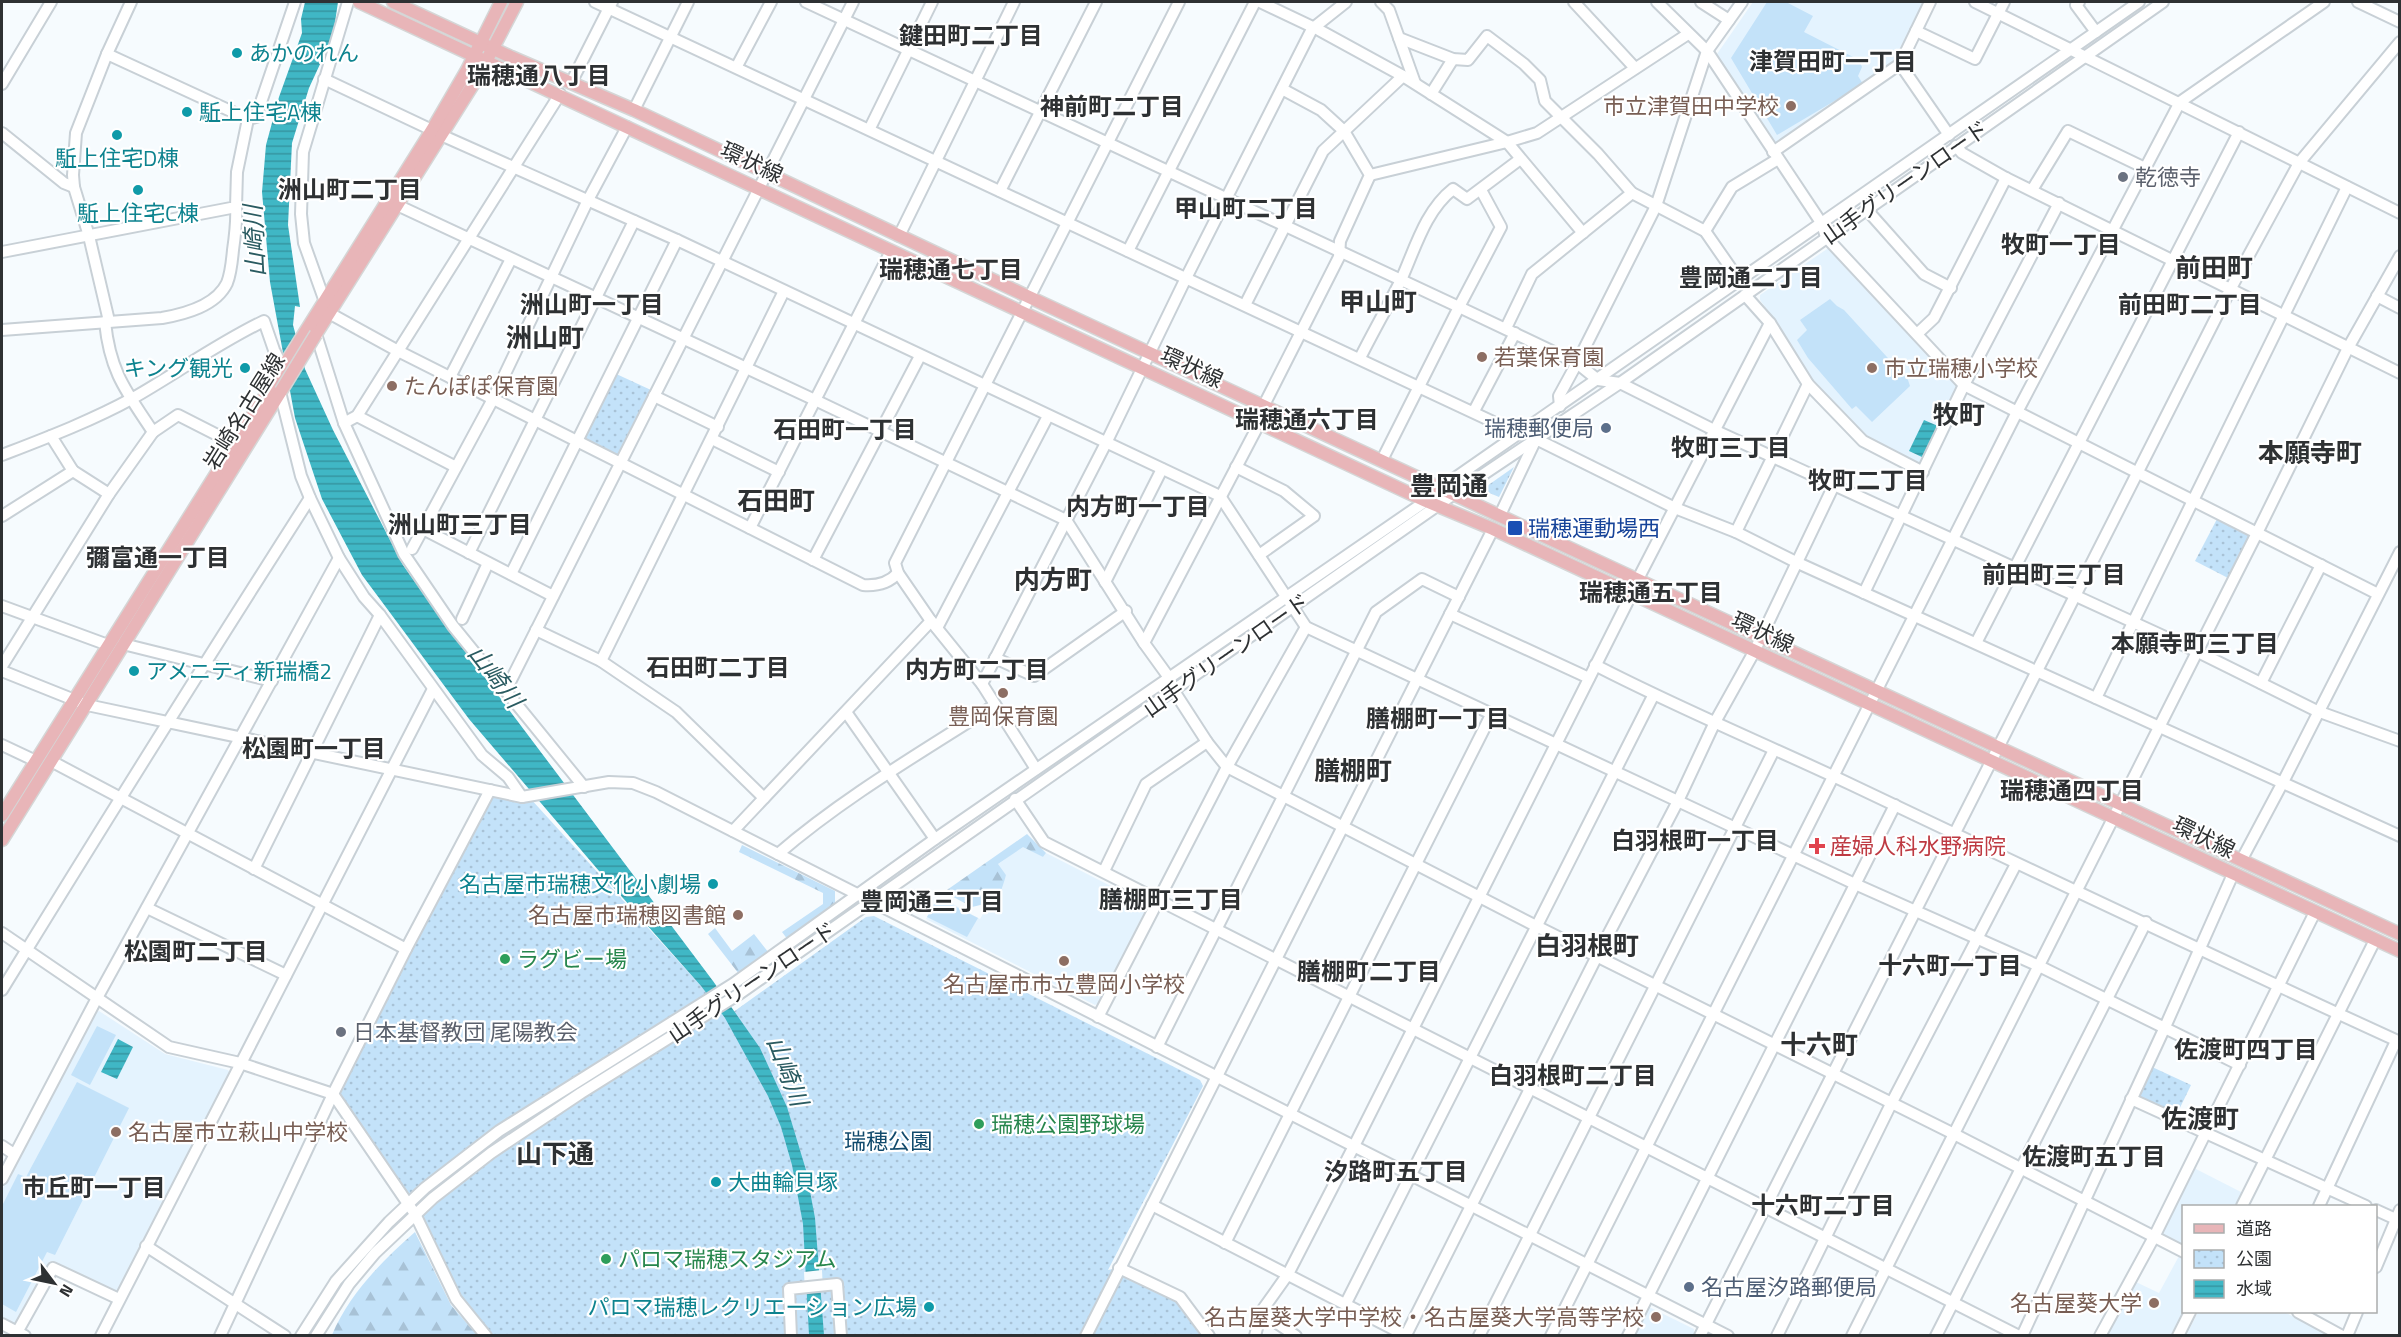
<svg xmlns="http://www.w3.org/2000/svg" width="2401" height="1337" viewBox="0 0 2401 1337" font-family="'Titillium Web','Noto Sans JP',sans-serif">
<defs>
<pattern id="forest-firs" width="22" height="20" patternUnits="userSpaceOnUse" patternTransform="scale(1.5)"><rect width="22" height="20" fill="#c3e2f9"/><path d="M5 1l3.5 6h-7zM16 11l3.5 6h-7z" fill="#a8c2d6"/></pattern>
<pattern id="park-dots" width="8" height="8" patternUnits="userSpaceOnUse" patternTransform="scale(1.5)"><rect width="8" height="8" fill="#c3e2f9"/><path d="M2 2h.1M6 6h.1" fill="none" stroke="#a8c2d6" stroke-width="1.8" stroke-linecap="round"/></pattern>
<pattern id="water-rules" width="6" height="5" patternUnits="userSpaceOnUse" patternTransform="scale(1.5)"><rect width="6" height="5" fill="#40b7c5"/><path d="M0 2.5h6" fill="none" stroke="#3695a1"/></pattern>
</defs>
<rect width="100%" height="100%" fill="#f6fbfe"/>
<g fill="#e4f3fe">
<polygon points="1753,2 1924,2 1890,67 1775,145 1717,54"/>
<polygon points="1827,249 1830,249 1926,353 1959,384 1922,464 1868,439 1811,382 1776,322 1760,300 1760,295"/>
<polygon points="1023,846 1043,857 1046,853 1146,904 1147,907 1099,1003 1095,1005 926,919 938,896 980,919 1006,875 997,865"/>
<polygon points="99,1011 165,1054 228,1070 230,1073 121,1291 115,1293 50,1261 19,1321 13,1324 2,1318 2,1190 93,1014"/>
<polygon points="2194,1168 2243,1193 2237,1206 2184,1206 2183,1248 2163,1237 2162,1234"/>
<polygon points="2179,1256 2183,1259 2185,1312 2173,1335 2112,1336 2107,1333 2136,1282 2159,1293"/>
<polygon points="1647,1306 1694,1329 1694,1336 1632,1336"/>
<polygon points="2198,1312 2284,1312 2331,1335 2186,1336"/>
</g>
<g fill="#c3e2f9">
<polygon points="1767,2 1786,2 1813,16 1804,32 1859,60 1862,67 1858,76 1863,84 1777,135 1731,58"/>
<polygon points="1830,299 1837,306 1844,310 1908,380 1910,386 1872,422 1856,406 1852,409 1808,358 1797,340 1807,330 1800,320"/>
<polygon points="938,898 978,918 967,937 927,917"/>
<polygon points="97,1026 116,1035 90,1085 71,1075"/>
<polygon points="77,1082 129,1108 55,1255 47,1252 16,1312 2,1304 2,1206 18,1174 26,1177"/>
</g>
<g fill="url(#forest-firs)">
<path d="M1027 834 1046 853 1043 857 1023 847 998 864 1006 875C999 900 997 901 972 907L944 892Z"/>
<polygon points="742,845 835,891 835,907 788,940 782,932 823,904 823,893 739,852"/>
<polygon points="715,928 732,951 754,934 769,953 739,974 708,934"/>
<path d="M415 1232 451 1305 477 1335H332C349 1294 382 1261 415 1232Z"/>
</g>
<g fill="url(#park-dots)">
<polygon points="612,372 651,390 617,458 579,439"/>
<polygon points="1514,467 1499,497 1487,492 1487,486"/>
<polygon points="2217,519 2250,534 2228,578 2195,561"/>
<polygon points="490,790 529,797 701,986 725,1018 866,917 874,916 1200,1080 1203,1086 1108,1270 1119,1268 1180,1297 1209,1335 486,1335 456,1299 415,1214 333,1094"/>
<polygon points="2150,1066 2191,1085 2176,1116 2136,1097"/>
</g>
<g fill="url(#water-rules)">
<polygon points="305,2 338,2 333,36 309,88 292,143 288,225 300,307 295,306 293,325 305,369 333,430 403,565 449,630 713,981 760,1048 787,1107 806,1170 815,1218 824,1335 809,1335 803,1224 792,1165 781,1127 768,1096 725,1018 701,986 599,871 469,719 362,575 322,499 295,418 270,282 262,192 266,145 279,97 302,33 301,19"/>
<polygon points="1924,420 1938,426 1922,457 1909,451"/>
<polygon points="118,1039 133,1047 117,1079 101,1072"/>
</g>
<polygon fill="#f6fbfe" points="822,1270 823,1292 805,1293 804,1272"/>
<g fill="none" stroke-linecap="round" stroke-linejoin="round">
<defs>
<g id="minor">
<polyline points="131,2 107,54 248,119 256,117 295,2"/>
<path d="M348 2 303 152 301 214 304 243 329 313 398 351 863 585C876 586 889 583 898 573"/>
<polyline points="595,2 1519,434"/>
<polyline points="806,2 1459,307 1382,460"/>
<polyline points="1260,2 1319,30 1403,76 1507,142 1583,233"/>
<polyline points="1381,2 1389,10 1415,83"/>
<polyline points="1574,2 1635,68"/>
<polyline points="1657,2 1707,51 1822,224 1826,237 1964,385 2378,594"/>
<polyline points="1701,2 1729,20"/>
<polyline points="1742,2 1707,51 1656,206 1577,363 1598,380 1620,383 1714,430 2198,652 2317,711 2400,741"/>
<polyline points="1975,2 2400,213"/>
<polyline points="2079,2 2076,5 2096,32"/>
<polyline points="2358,2 2400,22"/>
<polyline points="1916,31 1975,59 2004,2"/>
<polyline points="1399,38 1453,59 1468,60 1487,36 1524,64 1540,80 1545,101 1598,154 1632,193 1705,231 1739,280"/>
<polyline points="107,54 76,133 73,175 74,187 89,236 109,321"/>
<polyline points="1900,64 1949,135"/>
<polyline points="737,66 771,2"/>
<polyline points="324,79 432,130"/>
<polyline points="571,83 612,2"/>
<polyline points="2,84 51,2"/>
<polyline points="1431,94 1453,59"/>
<polyline points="634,110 688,2"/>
<polyline points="870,128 932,2"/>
<polyline points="2,133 64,183 74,187"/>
<polyline points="441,135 677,240 1220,496 1306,627 1855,884 2039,966 2240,1065"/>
<polyline points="1956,146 1962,153 2006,178 2400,373"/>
<polyline points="1773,152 1900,64 1930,2"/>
<polyline points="1370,175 1507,142 1537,133 1688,34"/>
<polyline points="1481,190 1501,227 1459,307 1577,363 1559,396 1560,406"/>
<polyline points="2032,190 2068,131 2145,168"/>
<polyline points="1000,191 1096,2"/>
<polyline points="397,205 815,400 1066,520 1144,643 1170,679 1174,691 1207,742 1227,767 1538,927 1954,1134 2184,1252"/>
<polyline points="1867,210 1924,274 1951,288"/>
<polyline points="1705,231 1732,187 1778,159"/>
<polyline points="899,236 1014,2"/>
<polyline points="1128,251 1255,2"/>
<polyline points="2,252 236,207 237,172 248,119"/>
<polyline points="2377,296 2400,308"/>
<polyline points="1245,305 1323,151 1403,76"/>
<path d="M105 322C110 372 126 391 153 432L178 415 233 443"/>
<polyline points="1770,323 1808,384 1863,441 1923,472"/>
<polyline points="1506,328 1532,274 1632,193"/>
<path d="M2 330 162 318C185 314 216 306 227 283 231 273 232 261 233 250 235 236 237 221 236 207"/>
<polyline points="316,334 344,423 404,554 453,626 584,787"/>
<polyline points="1917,334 1934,318 2006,178"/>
<path d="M1360 358C1373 332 1388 306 1401 280 1415 249 1425 211 1453 189L1467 199 1519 160"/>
<polyline points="450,377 511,259"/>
<polyline points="280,392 301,476 310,498 339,558 364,597 380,615 482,755 508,777 522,797"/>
<polyline points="654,396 718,427"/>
<polyline points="1264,405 1339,257 1340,241 1370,175 1344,131 1321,110 1282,89"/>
<polyline points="1474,411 1515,333"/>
<polyline points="357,416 456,467"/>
<polyline points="344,423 357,416 560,94"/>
<polyline points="712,439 779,472"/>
<path d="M2 455C46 438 91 421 133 398 177 373 218 343 264 321L274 350 282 366"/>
<polyline points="1236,467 1284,491 1314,516 1259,555"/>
<polyline points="73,471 109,494"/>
<polyline points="1500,515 1536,439 1675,508 1736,532 1798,563 2400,836"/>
<polyline points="2,516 73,471 51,436"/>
<polyline points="750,528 891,251"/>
<polyline points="423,529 553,596"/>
<polyline points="1736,532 1808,384"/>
<polyline points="412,549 493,399 588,200 627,127"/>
<polyline points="469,553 634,221"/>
<polyline points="813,560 920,356"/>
<polyline points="511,574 677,240"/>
<polyline points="1638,579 1770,323 1745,295"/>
<polyline points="1105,582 1162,469"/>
<polyline points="1864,593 1964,385 2059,203"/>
<polyline points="2,606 108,645"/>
<polyline points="1450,614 1589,678"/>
<polyline points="462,619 488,563"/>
<polyline points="937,628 1048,416"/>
<polyline points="536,630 601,661 676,712 764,798"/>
<polyline points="1144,643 1260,422"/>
<polyline points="1976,643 2239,132"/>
<polyline points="123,644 272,681"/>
<polyline points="995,658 1034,676 1126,611"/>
<polyline points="601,661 784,291"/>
<path d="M1595 665C1678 708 1765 744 1850 784 2033 871 2216 958 2400 1042"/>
<polyline points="2,666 109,494 153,432"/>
<polyline points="2,671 87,705 522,797 609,782 633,783 656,792 1728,1336"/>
<polyline points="510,682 853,2"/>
<polyline points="2261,683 2321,565"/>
<polyline points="982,684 1106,443 1186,278 1312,29 1346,2"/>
<polyline points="2096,698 2347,187"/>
<polyline points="846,712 935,839"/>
<polyline points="2,745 36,761"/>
<polyline points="51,761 406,949"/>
<polyline points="1036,769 982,684 931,621 898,573 895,563 1179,2"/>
<polyline points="1015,799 1044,842 2019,1336"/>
<polyline points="733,831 931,621"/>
<path d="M778 854C844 797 922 752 995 705"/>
<polyline points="2242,859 2283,782 2400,552"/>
<polyline points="254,869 380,615"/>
<polyline points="1104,871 1146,784 1207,742"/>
<polyline points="147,908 286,975"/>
<polyline points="2,933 169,1047 240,1063 333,1094 415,1214 456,1299 486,1336"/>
<path d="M2 990C103 825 206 661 310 498"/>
<polyline points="1098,1017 1227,767 1306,627"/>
<polyline points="1157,1047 1376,612 1422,579 1459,597"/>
<polyline points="2131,1099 2366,1206"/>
<polyline points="2,1146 14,1154"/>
<polyline points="2,1179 97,998 339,558"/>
<polyline points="1152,1205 1407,1336"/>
<polyline points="2242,1206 2375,940"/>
<polyline points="2319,1206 2396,1041"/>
<polyline points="2376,1210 2400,1221"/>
<polyline points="1225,1243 1492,713"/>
<polyline points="146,1246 285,1336"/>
<polyline points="2376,1267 2400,1210"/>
<polyline points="1119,1268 1180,1297 1209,1336"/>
<polyline points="1346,1303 1653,696"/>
<polyline points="1261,1312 1296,1336"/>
<polyline points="2298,1312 2342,1336"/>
<polyline points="2,1324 25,1336"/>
<polyline points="1406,1335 1597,956 1678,801 1715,722 1754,652 1834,485"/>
<polyline points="15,1336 53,1268 119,1299"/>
<polyline points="101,1336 433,689"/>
<polyline points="220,1336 333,1094 406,949 490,790"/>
<polyline points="301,1336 336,1281 389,1222 425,1188 499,1131 733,984 935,839 1426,501 1442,487 2139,2"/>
<polyline points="316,1336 349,1284 375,1253 433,1198 491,1153 581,1093 739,994 1454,494 1620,383 2163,2"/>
<polyline points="791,1336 789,1289 837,1284 841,1336"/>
<polyline points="1086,1336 1493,529"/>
<polyline points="1255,1336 1261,1312 1288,1274 1354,1146 1632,593"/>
<polyline points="1479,1336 1774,750"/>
<polyline points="1551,1336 2017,412 2180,102 2324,2"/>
<polyline points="1628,1336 1895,805"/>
<polyline points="1700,1336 2231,288 2299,163 2400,42"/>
<polyline points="1777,1336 1891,1104 2016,864"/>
<polyline points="1852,1336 2257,533 2348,348 2400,256"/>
<polyline points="1936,1336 2146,922"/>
<polyline points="2022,1336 2165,1027 2233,874"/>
<polyline points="2100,1336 2154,1237 2315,912"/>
<polyline points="2178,1336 2190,1312"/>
<polyline points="2347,1336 2357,1312"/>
</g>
<g id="major">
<polyline points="359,2 1426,501 1493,529 2400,951"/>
<polyline points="393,2 511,57 634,110 1029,297 2400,934"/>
<polyline points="316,334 479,75 517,2"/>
<polyline points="2,815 432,130 467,70 501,2"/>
<polyline points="2,840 281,391"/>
</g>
</defs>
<use href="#minor" stroke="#c8d0d6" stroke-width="14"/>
<use href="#major" stroke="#d5d6d6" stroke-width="15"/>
<use href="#minor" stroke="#fff" stroke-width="10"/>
<use href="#major" stroke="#e8b5b8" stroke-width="12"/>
<defs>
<polyline id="major-bridge" points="281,391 316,334"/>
</defs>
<use href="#major-bridge" stroke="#d5d6d6" stroke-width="15" stroke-linecap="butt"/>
<use href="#major-bridge" stroke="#e8b5b8" stroke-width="12"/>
</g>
<g fill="#0f9aa8" stroke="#fff" stroke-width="2">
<circle cx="237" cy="53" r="6"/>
<circle cx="187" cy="112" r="6"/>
<circle cx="117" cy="135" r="6"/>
<circle cx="138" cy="190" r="6"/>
<circle cx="245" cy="368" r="6"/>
<circle cx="134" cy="671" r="6"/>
<circle cx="713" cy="884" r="6"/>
<circle cx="716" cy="1182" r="6"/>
<circle cx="929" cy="1307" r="6"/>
</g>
<g fill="#8d6e63" stroke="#fff" stroke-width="2">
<circle cx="1791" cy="106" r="6"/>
<circle cx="1482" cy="357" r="6"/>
<circle cx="1872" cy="368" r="6"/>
<circle cx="392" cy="386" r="6"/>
<circle cx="1003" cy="693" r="6"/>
<circle cx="738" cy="915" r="6"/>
<circle cx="1064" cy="961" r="6"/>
<circle cx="116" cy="1132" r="6"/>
<circle cx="2154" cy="1303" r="6"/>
<circle cx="1656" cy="1317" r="6"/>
</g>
<g fill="#6b7280" stroke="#fff" stroke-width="2">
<circle cx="2123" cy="177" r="6"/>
<circle cx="341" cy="1032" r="6"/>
</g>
<g fill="#5c6f8a" stroke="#fff" stroke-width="2">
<circle cx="1606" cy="428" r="6"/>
<circle cx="1689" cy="1287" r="6"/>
</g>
<rect fill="#1a4fb4" stroke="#fff" stroke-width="2" x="1507" y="520" width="16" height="16" rx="3"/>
<path fill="#e0444e" stroke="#fff" stroke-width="2" d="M1814 837h6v6h6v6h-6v6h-6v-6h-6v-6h6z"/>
<g fill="#2e9e5b" stroke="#fff" stroke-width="2">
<circle cx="505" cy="959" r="6"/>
<circle cx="979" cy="1124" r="6"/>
<circle cx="606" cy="1259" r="6"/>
</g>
<g text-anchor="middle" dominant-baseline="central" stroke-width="4.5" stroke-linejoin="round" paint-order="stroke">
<g font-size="22" fill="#0d838f" stroke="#fff" text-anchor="start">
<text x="249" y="53">あかのれん</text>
<text x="199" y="112">駈上住宅A棟</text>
<text x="117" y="158" text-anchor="middle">駈上住宅D棟</text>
<text x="138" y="213" text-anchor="middle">駈上住宅C棟</text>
<text x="233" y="368" text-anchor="end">キング観光</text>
<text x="146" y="671">アメニティ新瑞橋2</text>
<text x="701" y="884" text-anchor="end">名古屋市瑞穂文化小劇場</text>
<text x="728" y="1182">大曲輪貝塚</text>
<text x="917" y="1307" text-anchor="end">パロマ瑞穂レクリエーション広場</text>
</g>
<g font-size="22" fill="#785e54" stroke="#fff" text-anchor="end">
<text x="1779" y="106">市立津賀田中学校</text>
<text x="1494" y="357" text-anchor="start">若葉保育園</text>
<text x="1884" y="368" text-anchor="start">市立瑞穂小学校</text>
<text x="404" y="386" text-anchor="start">たんぽぽ保育園</text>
<text x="1003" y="716" text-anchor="middle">豊岡保育園</text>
<text x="726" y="915">名古屋市瑞穂図書館</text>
<text x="1064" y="984" text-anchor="middle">名古屋市市立豊岡小学校</text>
<text x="128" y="1132" text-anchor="start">名古屋市立萩山中学校</text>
<text x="2142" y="1303">名古屋葵大学</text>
<text x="1644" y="1317">名古屋葵大学中学校・名古屋葵大学高等学校</text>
</g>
<g font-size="22" fill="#2e3133" stroke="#fff">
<text transform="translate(752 162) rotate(25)">環状線</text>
<text transform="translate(1905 182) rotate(-35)">山手グリーンロード</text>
<text transform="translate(1192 367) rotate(25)">環状線</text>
<text transform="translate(244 411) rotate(-58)">岩崎名古屋線</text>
<text transform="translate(1763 632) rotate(25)">環状線</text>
<text transform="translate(1226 655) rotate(-35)">山手グリーンロード</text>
<text transform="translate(2204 837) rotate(26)">環状線</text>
<text transform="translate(752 982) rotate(-34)">山手グリーンロード</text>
</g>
<g font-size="22" fill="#5b616d" stroke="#fff" text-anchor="start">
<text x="2135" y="177">乾徳寺</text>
<text x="353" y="1032">日本基督教団 尾陽教会</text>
</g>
<g font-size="22" fill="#4e5e75" stroke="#fff" text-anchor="end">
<text x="1594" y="428">瑞穂郵便局</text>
<text x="1701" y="1287" text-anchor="start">名古屋汐路郵便局</text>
</g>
<g font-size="22" fill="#164399" stroke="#fff" text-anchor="start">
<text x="1528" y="528">瑞穂運動場西</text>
</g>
<g font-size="22" fill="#be3a42" stroke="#fff" text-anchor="start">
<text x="1830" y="846">産婦人科水野病院</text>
</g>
<g font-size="22" fill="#27864d" stroke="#fff" text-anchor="start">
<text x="517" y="959">ラグビー場</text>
<text x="991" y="1124">瑞穂公園野球場</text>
<text x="618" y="1259">パロマ瑞穂スタジアム</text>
</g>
<g font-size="22" fill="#114a6c" stroke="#fff">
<text x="888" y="1141">瑞穂公園</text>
</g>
<g font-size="24" font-weight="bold" fill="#2e3133" stroke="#fff">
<text x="971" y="35">鍵田町二丁目</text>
<text x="1833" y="61">津賀田町一丁目</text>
<text x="539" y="75">瑞穂通八丁目</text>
<text x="1112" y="106">神前町二丁目</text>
<text x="350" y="189">洲山町二丁目</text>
<text x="1246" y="208">甲山町二丁目</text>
<text x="2061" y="244">牧町一丁目</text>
<text x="951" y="269">瑞穂通七丁目</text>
<text x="1751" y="277">豊岡通二丁目</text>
<text x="592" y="304">洲山町一丁目</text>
<text x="2190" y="304">前田町二丁目</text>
<text x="1307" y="419">瑞穂通六丁目</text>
<text x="845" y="429">石田町一丁目</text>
<text x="1731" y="447">牧町三丁目</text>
<text x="1868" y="480">牧町二丁目</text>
<text x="1138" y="506">内方町一丁目</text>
<text x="460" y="524">洲山町三丁目</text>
<text x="158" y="557">彌富通一丁目</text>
<text x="2054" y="574">前田町三丁目</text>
<text x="1651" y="592">瑞穂通五丁目</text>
<text x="2195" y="643">本願寺町三丁目</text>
<text x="718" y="667">石田町二丁目</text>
<text x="977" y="669">内方町二丁目</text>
<text x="1438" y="718">膳棚町一丁目</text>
<text x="314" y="748">松園町一丁目</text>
<text x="2072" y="790">瑞穂通四丁目</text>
<text x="1695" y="840">白羽根町一丁目</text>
<text x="1171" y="899">膳棚町三丁目</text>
<text x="932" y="901">豊岡通三丁目</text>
<text x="196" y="951">松園町二丁目</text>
<text x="1950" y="965">十六町一丁目</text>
<text x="1369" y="971">膳棚町二丁目</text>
<text x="2246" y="1049">佐渡町四丁目</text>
<text x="1573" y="1075">白羽根町二丁目</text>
<text x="2094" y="1156">佐渡町五丁目</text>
<text x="1396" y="1171">汐路町五丁目</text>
<text x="94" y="1187">市丘町一丁目</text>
<text x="1823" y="1205">十六町二丁目</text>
</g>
<g font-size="24" font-style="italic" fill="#2a5b61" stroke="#fff">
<text transform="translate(254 241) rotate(-93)">山崎川</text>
<text transform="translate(496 676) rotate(52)">山崎川</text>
<text transform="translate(788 1071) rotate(69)">山崎川</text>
</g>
<g font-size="26" font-weight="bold" fill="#2e3133" stroke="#fff">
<text x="2214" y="267">前田町</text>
<text x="1378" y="301">甲山町</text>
<text x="545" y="337">洲山町</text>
<text x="1959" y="414">牧町</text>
<text x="2310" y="452">本願寺町</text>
<text x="1449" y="485">豊岡通</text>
<text x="776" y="500">石田町</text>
<text x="1053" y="579">内方町</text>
<text x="1353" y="770">膳棚町</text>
<text x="1587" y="945">白羽根町</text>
<text x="1819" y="1044">十六町</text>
<text x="2200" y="1118">佐渡町</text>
<text x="555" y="1153">山下通</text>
</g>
</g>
<rect width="2401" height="1337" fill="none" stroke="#2e3133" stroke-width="6"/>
<rect x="2182" y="1205" width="195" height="108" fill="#ffffff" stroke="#abadad" stroke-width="1.5"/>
<rect x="2194" y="1224" width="30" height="9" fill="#e8b5b8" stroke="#abadad" stroke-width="1.5"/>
<text x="2236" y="1235" font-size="18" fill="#2e3133">道路</text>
<rect x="2194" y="1250" width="30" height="18" fill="url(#park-dots)" stroke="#abadad" stroke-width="1.5"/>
<text x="2236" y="1265" font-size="18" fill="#2e3133">公園</text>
<rect x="2194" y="1280" width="30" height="18" fill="url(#water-rules)" stroke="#abadad" stroke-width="1.5"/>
<text x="2236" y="1295" font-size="18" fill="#2e3133">水域</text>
<g transform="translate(54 1283) rotate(122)" stroke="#ffffff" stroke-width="4.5" paint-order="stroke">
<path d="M0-4.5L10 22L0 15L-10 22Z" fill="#2e3133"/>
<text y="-9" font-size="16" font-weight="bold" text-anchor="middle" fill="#2e3133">N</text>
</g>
</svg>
